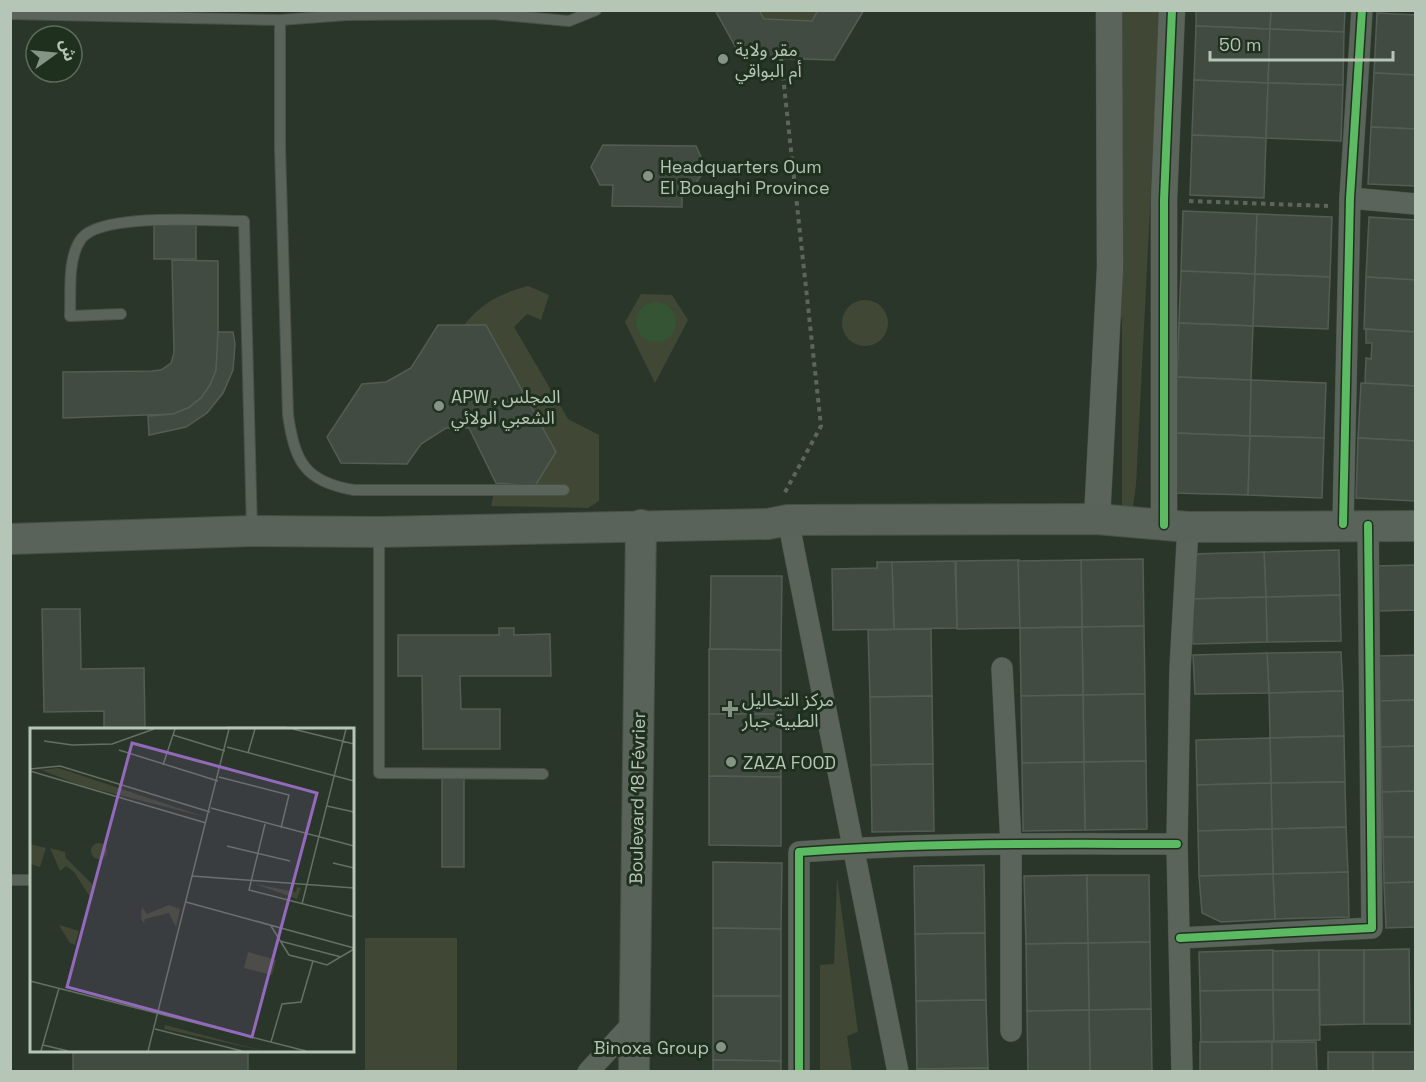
<svg xmlns="http://www.w3.org/2000/svg" width="1426" height="1082" viewBox="0 0 1426 1082" font-family="'Space Grotesk','Noto Sans Arabic',sans-serif">
<rect width="100%" height="100%" fill="#2b362b"/>
<g fill="#404734">
<polygon points="759,11 818,11 812,21 764,19"/>
<polygon points="1120,11 1160,11 1136,485 1133,506 1125,509 1122,505 1122,321 1118,301"/>
<path d="M528 286 549 295 541 320 527 314 514 327 568 419 599 435V501L588 508 491 506 496 483 535 485 556 452 486 325H464C483 302 499 294 528 286Z"/>
<polygon points="641,294 672,295 688,320 655,383 625,322"/>
<circle cx="865" cy="323" r="23"/>
<polygon points="837,877 858,1032 847,1036 852,1071 820,1071 820,965 834,964"/>
<rect x="365" y="938" width="92" height="133"/>
</g>
<circle fill="#345434" cx="656" cy="322" r="20"/>
<g fill="#424b42" stroke="#535d53" stroke-width="1.5">
<polygon points="715,10 759,10 764,19 812,21 818,10 864,10 834,60 741,57"/>
<polygon points="1196,10 1271,10 1270,29 1196,26"/>
<polygon points="1271,10 1345,10 1344,32 1270,29"/>
<polygon points="1377,13 1416,15 1416,75 1374,73"/>
<polygon points="1196,26 1270,29 1268,83 1194,80"/>
<polygon points="1270,29 1344,32 1343,85 1268,83"/>
<polygon points="1374,73 1416,75 1416,129 1371,127"/>
<polygon points="1194,80 1268,83 1266,138 1192,135"/>
<polygon points="1268,83 1343,85 1341,141 1266,138"/>
<polygon points="1371,127 1416,129 1416,186 1368,184"/>
<polygon points="1192,135 1266,138 1264,198 1190,195"/>
<polygon points="603,145 696,146 706,168 694,186 682,186 682,207 612,206 613,185 600,185 591,167"/>
<polygon points="1183,211 1257,214 1255,274 1181,271"/>
<polygon points="1257,214 1332,217 1330,277 1255,274"/>
<polygon points="1369,217 1416,220 1416,280 1366,277"/>
<polygon points="154,224 196,225 196,259 154,259"/>
<polygon points="172,260 218,261 218,353 216,370 210,385 201,398 188,408 173,414 63,418 63,372 152,371 161,370 171,363 174,353"/>
<polygon points="1181,271 1255,274 1253,326 1179,323"/>
<polygon points="1255,274 1330,277 1328,329 1253,326"/>
<polygon points="1366,277 1416,280 1416,332 1364,329"/>
<polygon points="1179,323 1253,326 1251,380 1177,377"/>
<polygon points="438,325 486,325 556,452 535,486 496,483 469,428 446,428 421,444 407,464 341,463 327,437 362,384 386,382 411,368"/>
<polygon points="1366,329 1416,332 1416,386 1365,383 1366,358 1371,359 1372,343 1366,343"/>
<polygon points="218,332 233,332 235,344 233,370 223,393 207,413 186,427 149,435 148,416 173,414 188,408 201,398 210,385 216,370"/>
<polygon points="1177,377 1251,380 1250,436 1175,433"/>
<polygon points="1251,380 1326,383 1324,438 1250,436"/>
<polygon points="1361,383 1416,386 1416,441 1358,438"/>
<polygon points="1175,433 1250,436 1248,495 1173,493"/>
<polygon points="1250,436 1324,438 1322,498 1248,495"/>
<polygon points="1358,438 1416,441 1416,501 1356,498"/>
<polygon points="1339,550 1340,595 1266,597 1264,552"/>
<polygon points="1264,552 1266,597 1191,599 1190,554"/>
<polygon points="1143,559 1144,626 1082,627 1081,560"/>
<polygon points="1019,560 1020,628 957,629 956,561"/>
<polygon points="1081,560 1082,627 1020,628 1018,561"/>
<polygon points="955,561 957,628 894,629 892,562"/>
<polygon points="877,562 892,562 894,629 833,630 832,569 877,568"/>
<polygon points="1416,565 1416,610 1377,611 1376,566"/>
<polygon points="711,576 782,576 781,650 710,649"/>
<polygon points="1340,595 1341,641 1267,642 1266,597"/>
<polygon points="1266,597 1267,642 1193,644 1191,599"/>
<polygon points="42,609 80,609 81,669 144,668 145,730 104,730 104,711 44,712"/>
<polygon points="1144,626 1145,694 1083,695 1082,627"/>
<polygon points="1082,627 1083,695 1021,696 1020,628"/>
<polygon points="499,628 514,628 514,635 550,634 551,676 460,676 461,709 500,709 500,749 423,749 422,676 398,676 398,635 499,635"/>
<polygon points="931,629 932,696 870,697 868,630"/>
<polygon points="709,649 781,650 781,714 709,714"/>
<polygon points="1341,652 1343,691 1269,693 1267,653"/>
<polygon points="1267,653 1269,693 1195,694 1193,655"/>
<polygon points="1416,655 1416,700 1380,701 1379,656"/>
<polygon points="1343,691 1344,736 1270,738 1269,693"/>
<polygon points="1145,694 1146,761 1084,762 1083,695"/>
<polygon points="1083,695 1084,762 1022,763 1021,696"/>
<polygon points="932,696 933,764 871,765 870,697"/>
<polygon points="1416,700 1416,746 1381,747 1380,701"/>
<polygon points="709,714 781,714 781,777 709,776"/>
<rect x="227" y="727" width="59" height="3"/>
<polygon points="1344,736 1345,782 1271,783 1270,738"/>
<polygon points="1270,738 1271,783 1197,785 1196,740"/>
<polygon points="1416,746 1416,791 1382,792 1381,747"/>
<polygon points="1146,761 1147,829 1085,830 1084,762"/>
<polygon points="1084,762 1085,830 1023,831 1022,763"/>
<polygon points="933,764 934,831 872,832 871,765"/>
<polygon points="709,776 781,777 781,846 709,845"/>
<rect x="442" y="777" width="22" height="90"/>
<polygon points="1345,782 1346,827 1272,829 1271,783"/>
<polygon points="1271,783 1272,829 1198,831 1197,785"/>
<polygon points="1416,791 1416,837 1383,837 1382,792"/>
<polygon points="1346,827 1348,872 1273,874 1272,829"/>
<polygon points="1272,829 1273,874 1199,876 1198,831"/>
<polygon points="1383,837 1416,837 1416,882 1384,883"/>
<polygon points="713,862 782,863 781,929 713,928"/>
<polygon points="984,865 985,933 915,934 914,866"/>
<polygon points="1348,872 1349,917 1275,919 1273,874"/>
<polygon points="1273,874 1275,919 1221,922 1202,913 1199,876"/>
<polygon points="1087,875 1088,943 1026,944 1024,876"/>
<polygon points="1087,875 1149,875 1150,942 1088,943"/>
<polygon points="1416,882 1416,927 1386,928 1384,883"/>
<polygon points="713,928 781,929 781,996 713,996"/>
<polygon points="985,933 986,1000 916,1001 915,934"/>
<polygon points="1150,942 1151,1009 1089,1010 1088,943"/>
<polygon points="1088,943 1089,1010 1027,1011 1026,944"/>
<polygon points="1409,949 1410,1024 1364,1024 1364,950"/>
<polygon points="1273,950 1273,990 1200,991 1199,952"/>
<polygon points="1319,950 1319,990 1273,990 1273,951"/>
<polygon points="1319,950 1364,950 1364,1024 1320,1025"/>
<polygon points="1273,990 1274,1041 1201,1042 1200,991"/>
<polygon points="1273,990 1319,990 1320,1040 1274,1041"/>
<polygon points="713,996 781,996 781,1061 713,1060"/>
<polygon points="986,1000 988,1068 917,1069 916,1001"/>
<polygon points="1151,1009 1152,1072 1090,1072 1089,1010"/>
<polygon points="1089,1010 1090,1072 1028,1072 1027,1011"/>
<rect x="1200" y="1042" width="72" height="30"/>
<polygon points="1272,1042 1316,1042 1317,1072 1272,1072"/>
<rect x="73" y="1050" width="175" height="22"/>
<rect x="1328" y="1052" width="45" height="20"/>
<rect x="1373" y="1052" width="43" height="20"/>
<polygon points="713,1060 781,1061 781,1072 713,1072"/>
<polygon points="988,1068 988,1072 917,1072 917,1069"/>
</g>
<g fill="none" stroke-linecap="round" stroke-linejoin="round">
<defs>
<g id="service">
<polyline points="10,14 280,20 347,15 492,14 569,21 596,10"/>
<path d="M280 20V148L288 415C295 462 305 482 354 490H564"/>
<path d="M121 314 70 316C71 293 67 259 81 239 101 212 211 221 244 221L252 530"/>
<polyline points="379,535 379,773 543,774"/>
<polyline points="10,880 32,880"/>
</g>
<g id="minor">
<polyline points="1350,198 1416,204"/>
<polyline points="788,520 898,1072"/>
<polyline points="1343,524 1350,198 1362,10"/>
<polyline points="1002,668 1011,844 1011,1031"/>
<polyline points="1180,938 1372,928 1368,525"/>
<polyline points="588,1072 634,1022"/>
<path d="M799 1072V852C925 842 1051 844 1177 844"/>
<polyline points="1182,1072 1177,844 1180,669 1188,527"/>
</g>
<g id="tertiary">
<polyline points="1097,519 1110,268 1109,10"/>
<polyline points="1164,525 1164,200 1172,10"/>
</g>
<g id="secondary">
<polyline points="10,539 252,531 379,532 768,524 788,520 1097,519 1188,527 1416,526"/>
<polyline points="634,1072 641,525"/>
</g>
</defs>
<use href="#service" stroke="#485048" stroke-width="12"/>
<use href="#minor" stroke="#485048" stroke-width="22"/>
<use href="#tertiary" stroke="#485048" stroke-width="27"/>
<use href="#secondary" stroke="#485048" stroke-width="32"/>
<g stroke="#5d655c" stroke-width="4" stroke-dasharray="4.5 4.5" stroke-linecap="butt">
<polyline points="781,58 821,426 784,494"/>
<polyline points="1189,201 1328,206"/>
</g>
<use href="#service" stroke="#5b645b" stroke-width="10"/>
<use href="#minor" stroke="#5b645b" stroke-width="21"/>
<use href="#tertiary" stroke="#5b645b" stroke-width="26"/>
<use href="#secondary" stroke="#596359" stroke-width="30"/>
<defs>
<g id="cycleway">
<polyline points="1343,524 1350,198 1362,10"/>
<polyline points="1164,525 1164,200 1172,10"/>
<polyline points="1180,938 1372,928 1368,525"/>
<path d="M799 1072V852C925 842 1051 844 1177 844"/>
</g>
</defs>
<use href="#cycleway" stroke="#1f301f" stroke-width="11"/>
<use href="#cycleway" stroke="#5cba63" stroke-width="8"/>
</g>
<g fill="#859485" stroke="#1f301f" stroke-width="2">
<circle cx="723" cy="59" r="6"/>
<circle cx="648" cy="176" r="6"/>
<circle cx="439" cy="406" r="6"/>
<path d="M727 700h6v6h6v6h-6v6h-6v-6h-6v-6h6z"/>
<circle cx="731" cy="762" r="6"/>
<circle cx="721" cy="1047" r="6"/>
</g>
<g text-anchor="middle" dominant-baseline="central" stroke-width="6" stroke-linejoin="round" paint-order="stroke">
<g font-size="18" fill="#b6c6b6" stroke="#1f301f" text-anchor="start">
<text x="735" y="49">مقر ولاية<tspan x="735" dy="21">أم البواقي</tspan></text>
<text x="660" y="166">Headquarters Oum<tspan x="660" dy="21">El Bouaghi Province</tspan></text>
<text x="451" y="396">APW , المجلس<tspan x="451" dy="21">الشعبي الولائي</tspan></text>
<text x="742" y="699">مركز التحاليل<tspan x="742" dy="21">الطبية جبار</tspan></text>
<text x="743" y="762">ZAZA FOOD</text>
<text x="709" y="1047" text-anchor="end">Binoxa Group</text>
</g>
<g font-size="18" fill="#b6c6b6" stroke="#1f301f">
<text transform="translate(637 798) rotate(-89)">Boulevard 18 Février</text>
</g>
</g>
<g transform="translate(30 728)">
<rect width="324" height="324" fill="#2b362b"/>
<path d="M28 40 38 43 175 89 50 57 11 42ZM61 123a8 8 0 1 1 16 0a8 8 0 1 1-16 0ZM0 116 16 120 10 139 0 136ZM20 120 35 124 36 130 63 157 62 172 44 144 36 138 30 143ZM225 156 266 164 267 159 271 160 267 171ZM139 177 150 181 146 199 139 185 115 191 114 195 111 191 112 179 117 186ZM29 197 49 203 45 217 40 215ZM218 224 246 232 242 247 214 240ZM135 297 234 323 134 301Z" fill="#404734"/>
<path fill="none" stroke="#637063" stroke-width="1.5" d="M263 1 324 16M143 7 195 23M14 13 42 17 82 16 124 1M197 19 324 53M89 22 188 53M218 25 225 1M133 37 145 1M0 41 30 38 180 84M0 43 176 95M189 49 259 67 251 100M297 78 324 84M181 80 324 118M235 96 219 162 324 189M197 118 260 133M303 135 324 140M162 148 324 160M156 174 324 220M272 176 316 1M241 198 259 227 283 233M250 213 311 229M0 253 276 323M125 301 212 323M241 314 252 276 271 274 283 233 297 237 324 221M13 317 38 323M11 323 29 260M118 323 199 1"/>
<path fill="#936abb" fill-opacity="0.15" stroke="#936abb" stroke-width="3" d="M102 15 287 65 222 309 37 259Z"/>
<rect width="324" height="324" fill="none" stroke="#b6c6b6" stroke-width="3"/>
</g>
<rect width="1426" height="1082" fill="none" stroke="#b6c6b6" stroke-width="24"/>
<g transform="translate(54 54) rotate(75)"><circle r="28" fill="#1f301f" stroke="#5b6c5b" stroke-width="1.5"/>
<path d="M0-4.5L10 22L0 15L-10 22Z" fill="#859485"/>
<text y="-9" font-size="16" font-weight="bold" text-anchor="middle" fill="#b6c6b6">ش</text>
</g>
<path d="M1210 51v9h183v-9" fill="none" stroke="#b6c6b6" stroke-width="3"/>
<text x="1219" y="51" font-size="18" fill="#b6c6b6" stroke="#1f301f" stroke-width="4.5" paint-order="stroke">50 m</text>
</svg>
